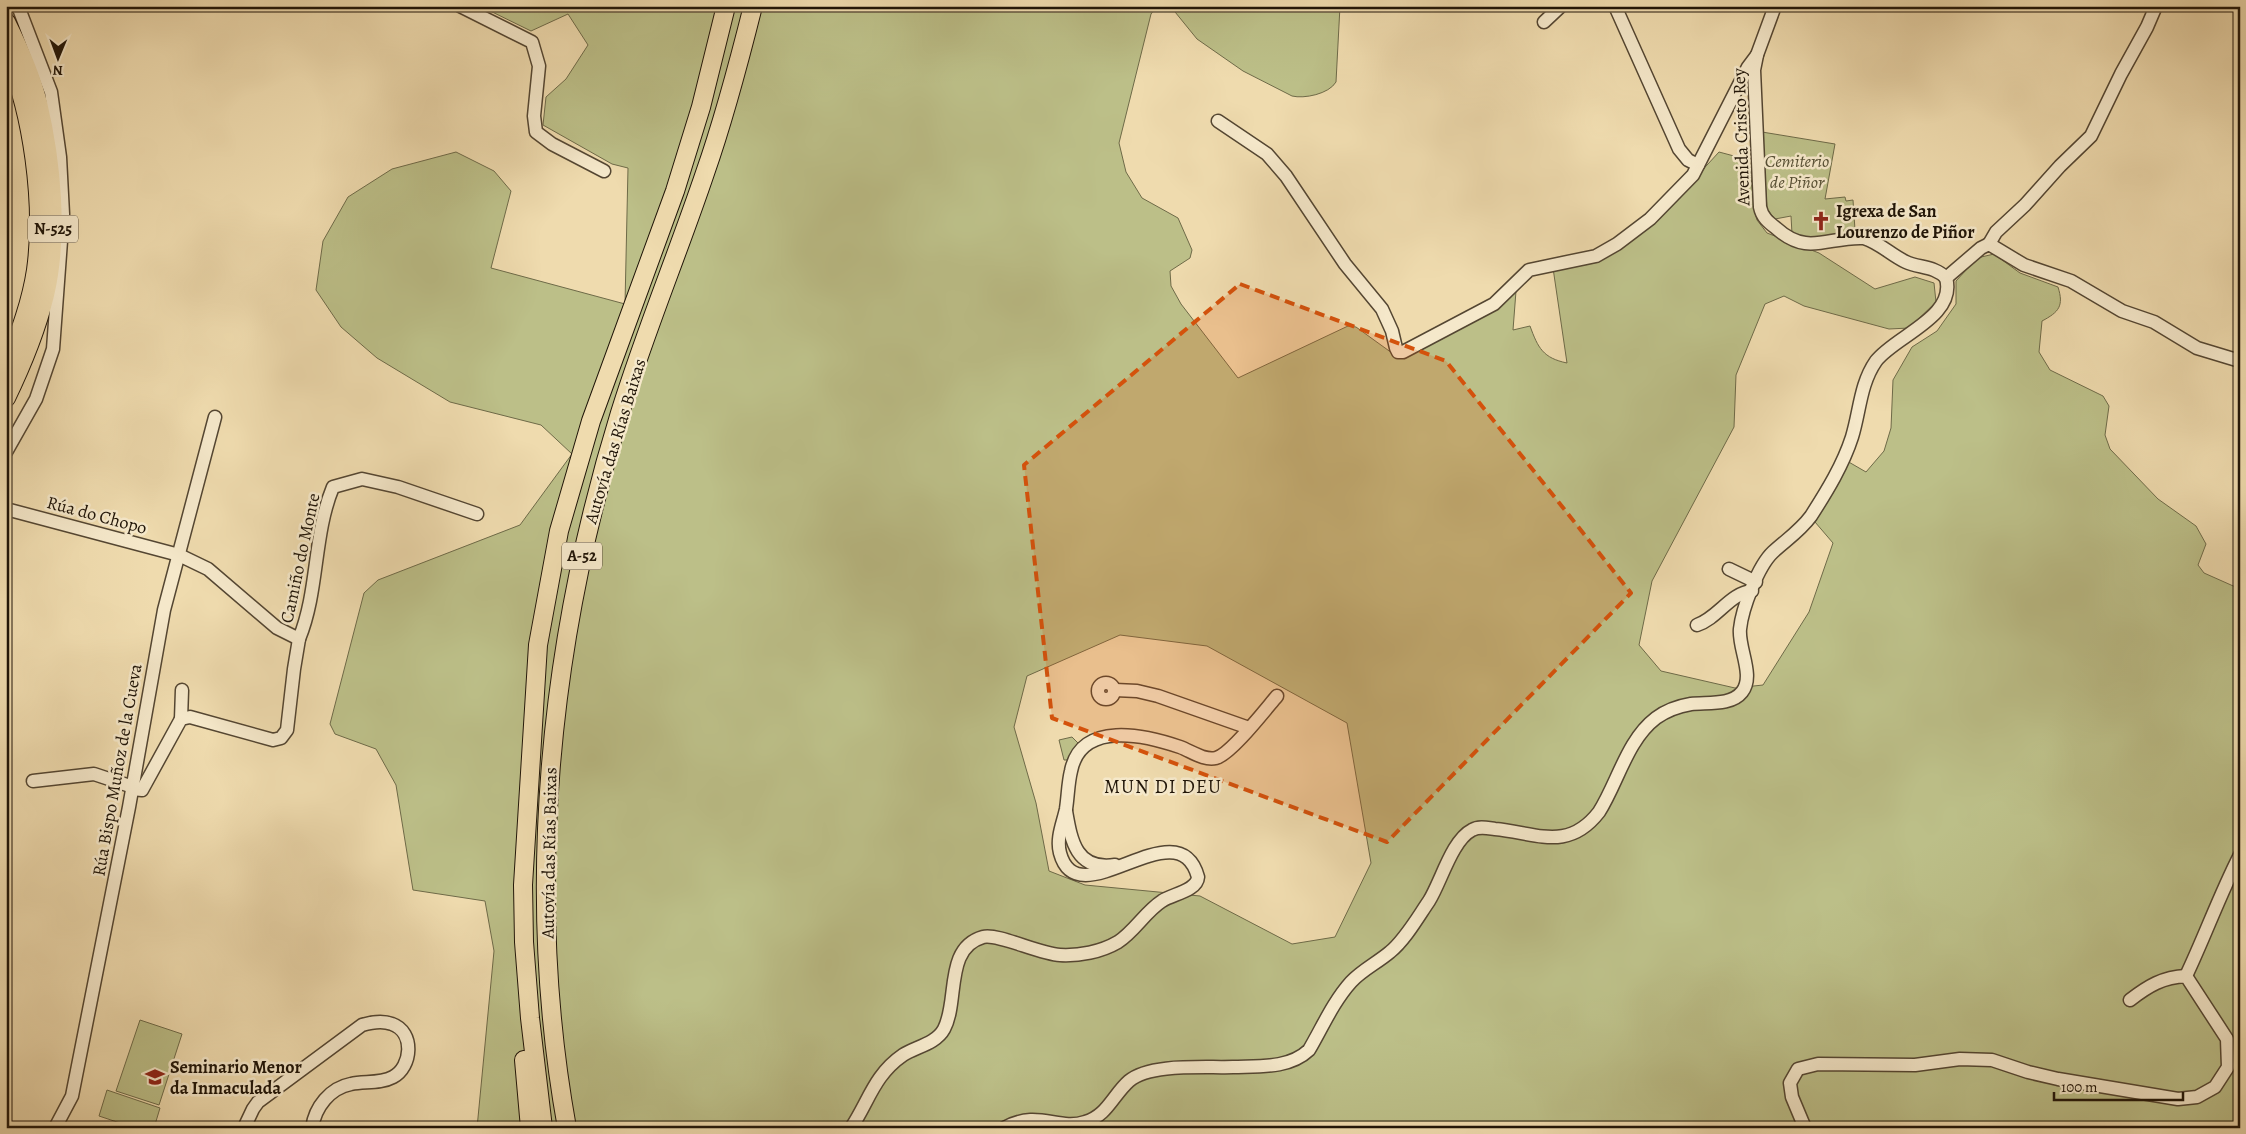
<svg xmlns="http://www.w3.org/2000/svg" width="2246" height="1134" viewBox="0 0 2246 1134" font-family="Alegreya,serif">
<rect width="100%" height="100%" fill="#efdbae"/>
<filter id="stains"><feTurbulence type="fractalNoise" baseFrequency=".004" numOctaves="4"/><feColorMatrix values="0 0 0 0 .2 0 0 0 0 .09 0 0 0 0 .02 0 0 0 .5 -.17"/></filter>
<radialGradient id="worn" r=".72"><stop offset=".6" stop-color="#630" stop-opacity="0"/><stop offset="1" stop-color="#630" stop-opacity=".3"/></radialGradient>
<g fill="#bcbf88" stroke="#6e6a48" fill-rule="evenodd">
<path d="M480 6H1157L1151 14 1119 143 1126 172 1142 198 1178 218 1192 250 1190 258 1170 271 1171 286 1181 304 1238 378 1348 326 1356 327 1392 353 1516 291 1513 330 1530 326C1538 348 1543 358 1567 363L1553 268 1588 262 1696 177 1719 152 1749 160 1755 212 1757 220 1767 233 1819 253 1875 289 1915 277 1934 283 1936 302 1909 328 1889 329 1804 306 1784 296 1765 304 1736 375 1734 427 1652 581 1639 645 1661 671 1735 688 1763 685 1809 612 1833 543 1815 522 1847 461 1866 472 1884 451 1891 428 1893 380 1912 347 1937 331 1956 304V281L1977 258 1994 254 2020 273 2058 287C2064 306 2059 312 2042 321L2039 352 2050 370 2103 396 2109 406 2105 435 2110 449 2158 499 2196 526 2206 544 2198 565 2204 573 2240 589V1128H477L494 951 485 901 413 890 396 785 376 749 335 734 330 724 364 593 378 580 520 525 572 454 541 425 450 402 377 358 341 327 316 290 323 241 348 197 392 169 456 152 494 171 511 191 491 268 625 304 628 168 612 164 543 125 546 97 566 79 588 45 568 14 531 31ZM1120 635 1207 646 1347 723 1371 863 1335 937 1292 944 1200 896 1085 885 1049 871 1036 803 1014 727 1027 676Z"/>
<path d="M1166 6H1340L1336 82C1329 94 1304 99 1292 96L1243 71 1197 39 1171 7Z"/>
<polygon points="1762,132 1835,144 1825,199 1845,197 1846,201 1853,200 1855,230 1857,230 1857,234 1816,239 1792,234 1791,216 1775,219 1767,209"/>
<polygon points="1072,737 1078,743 1067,760 1064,760 1059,740"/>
<polygon points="140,1020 182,1034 159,1105 116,1091"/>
<polygon points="107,1090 160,1108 154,1128 135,1128 99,1116"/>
</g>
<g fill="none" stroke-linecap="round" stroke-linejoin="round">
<defs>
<g id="minor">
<polyline points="460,6 532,42 539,66 534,116 536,132 552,144 604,171"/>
<polyline points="1615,6 1679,149 1688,160 1698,165"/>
<path d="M1775 6 1757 55 1754 70 1760 207C1762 217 1768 222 1776 228 1808 257 1828 236 1864 238 1880 243 1891 255 1906 262 1919 268 1935 266 1946 278"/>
<polyline points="1544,22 1561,6"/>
<polyline points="1218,121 1267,154 1286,176 1345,264 1382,309 1392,331 1396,348 1398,352 1403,352 1494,304 1529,270 1596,256 1617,244 1650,219 1693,175 1748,67 1757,55"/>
<polyline points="1989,244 1996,232 2025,205 2060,166 2091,136 2121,74 2147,27 2156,6"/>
<polyline points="1946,278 1981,248 1989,244 2024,265 2071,281 2122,311 2154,322 2197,348 2240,361"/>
<polyline points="6,452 36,399 53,349 63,214 60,157 51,92 18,6"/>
<path d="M6 509 179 555 208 569 277 628 299 639C319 590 313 535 333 487L362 479 398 487 477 514"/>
<polyline points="1729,569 1756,582"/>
<path d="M1697 625C1718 618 1730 593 1752 591"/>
<circle cx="1106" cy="691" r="8"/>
<polyline points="1115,690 1137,691 1158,696 1249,728"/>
<polyline points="181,719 182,690"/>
<polyline points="33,781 94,774 133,787"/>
<polyline points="132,789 142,790 181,719 190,717 273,740 281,738 287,730 294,669 299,639"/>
<path d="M1066 811C1071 840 1076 871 1115 865"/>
<path d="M2186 976C2205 936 2220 894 2240 855"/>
<polyline points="55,1128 72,1096 129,807 164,610 215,417"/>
<path d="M244 1128 253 1109 258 1102 362 1025C372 1022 382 1020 392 1024 415 1032 412 1067 393 1077 380 1084 364 1081 351 1084 330 1088 315 1107 312 1128"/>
<path d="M851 1128C869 1101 874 1075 903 1055 915 1047 936 1044 944 1029 959 1001 944 948 983 937 998 933 1039 954 1060 955 1079 956 1101 952 1118 942 1135 931 1145 912 1162 901 1172 894 1197 891 1198 877 1178 805 1078 920 1060 853 1056 838 1063 823 1066 809 1068 796 1068 783 1071 771 1081 720 1145 735 1180 747 1191 751 1204 761 1216 758 1231 754 1265 710 1277 696"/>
<path d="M1004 1128C1038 1109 1058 1131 1085 1122 1107 1116 1113 1095 1129 1081 1150 1063 1205 1068 1233 1067 1258 1066 1289 1069 1309 1050 1322 1028 1333 1002 1351 982 1362 970 1377 963 1390 952 1405 940 1418 917 1429 901 1441 882 1452 840 1472 830 1479 826 1487 828 1495 829 1537 833 1568 852 1599 812 1618 782 1627 740 1656 718 1667 710 1679 706 1691 704 1707 702 1731 706 1742 692 1755 676 1738 648 1740 629 1742 609 1758 566 1773 552 1786 540 1800 531 1811 516 1827 491 1843 465 1852 437 1860 411 1860 384 1876 361 1895 336 1957 317 1946 278"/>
<path d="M1805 1128 1792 1097 1790 1083 1798 1069 1818 1064 1915 1065 1960 1059 1992 1060 2028 1072 2058 1079 2178 1099 2197 1097 2215 1087 2228 1067 2227 1039 2186 976C2163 977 2148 986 2130 1000"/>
</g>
<g id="highway">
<path d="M6 22C19 48 31 75 38 103 52 162 59 236 45 295 36 331 22 365 6 398"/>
<path d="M6 52C33 111 45 205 36 270 31 304 18 337 6 369"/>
<polyline points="524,1060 530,1128"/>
<polyline points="543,1128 530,1018 524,942 523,885 538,645 559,531 591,421 675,191 701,107 726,6"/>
<path d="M567 1128C524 890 549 643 620 413 645 332 678 253 705 173 724 119 739 62 753 6"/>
</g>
</defs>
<use href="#minor" stroke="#544632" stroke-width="15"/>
<use href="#highway" stroke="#201508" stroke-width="20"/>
<use href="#minor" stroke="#f5e8ca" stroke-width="12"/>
<use href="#highway" stroke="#efdbae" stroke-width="18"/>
</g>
<path fill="#d4520c" fill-opacity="0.2" stroke="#d4520c" stroke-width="4" stroke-dasharray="10 6" stroke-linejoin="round" d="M1240 284 1446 361 1631 593 1387 842 1052 718 1024 465Z"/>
<defs>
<symbol id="church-bare" viewBox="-9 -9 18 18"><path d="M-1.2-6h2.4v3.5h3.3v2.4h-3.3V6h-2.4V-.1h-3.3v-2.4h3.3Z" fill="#8f2418" stroke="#f5e8ca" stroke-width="2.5" paint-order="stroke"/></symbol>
<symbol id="school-bare" viewBox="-9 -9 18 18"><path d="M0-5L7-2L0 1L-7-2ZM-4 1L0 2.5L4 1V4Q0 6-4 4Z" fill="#8f2418" stroke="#f5e8ca" stroke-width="2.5" paint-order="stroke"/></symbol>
</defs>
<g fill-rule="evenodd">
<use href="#church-bare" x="1807" y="207" width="28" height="28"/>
<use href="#school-bare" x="141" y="1063" width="28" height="28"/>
</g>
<g text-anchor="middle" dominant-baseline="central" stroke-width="5" stroke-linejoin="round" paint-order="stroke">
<g fill="#f5e8ca" stroke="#605442" stroke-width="1">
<rect x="28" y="215.5" width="50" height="27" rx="4"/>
<rect x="562" y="542.5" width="40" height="27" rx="4"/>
</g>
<g font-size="16" font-weight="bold" fill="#201508">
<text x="53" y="229">N-525</text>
<text x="582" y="556">A-52</text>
</g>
<g font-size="18" fill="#201508" stroke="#f5e8ca">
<text transform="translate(1741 137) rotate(-92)">Avenida Cristo Rey</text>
<text transform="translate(615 441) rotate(-73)">Autovía das Rías Baixas</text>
<text transform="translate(97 515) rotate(15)">Rúa do Chopo</text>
<text transform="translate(300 558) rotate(-78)">Camiño do Monte</text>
<text transform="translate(117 770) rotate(-80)">Rúa Bispo Muñoz de la Cueva</text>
<text transform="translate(549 853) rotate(-89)">Autovía das Rías Baixas</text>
</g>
<g font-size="18" font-style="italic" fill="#575035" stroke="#f5e8ca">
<text x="1797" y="161">Cemiterio<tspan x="1797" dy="21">de Piñor</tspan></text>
</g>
<g font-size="18" font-weight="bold" fill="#201508" stroke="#f5e8ca" text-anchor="start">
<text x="1836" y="211">Igrexa de San<tspan x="1836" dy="21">Lourenzo de Piñor</tspan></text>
<text x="170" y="1067">Seminario Menor<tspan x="170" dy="21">da Inmaculada</tspan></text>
</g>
<g font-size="19" letter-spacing="1" fill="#201508" stroke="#f5e8ca">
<text x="1163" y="787">MUN DI DEU</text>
</g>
</g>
<rect width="2246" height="1134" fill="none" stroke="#efdbae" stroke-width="25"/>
<rect x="8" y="8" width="2231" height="1119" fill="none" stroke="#201508" stroke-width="2.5"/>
<rect x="12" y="12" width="2221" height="1109" fill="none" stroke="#201508"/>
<g transform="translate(58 58) rotate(181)" stroke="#f5e8ca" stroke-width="4" paint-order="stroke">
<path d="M0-4L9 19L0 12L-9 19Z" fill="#201508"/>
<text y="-8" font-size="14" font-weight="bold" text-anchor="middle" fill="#201508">N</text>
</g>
<path d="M2054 1092v8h129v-8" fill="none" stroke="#201508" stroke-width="2.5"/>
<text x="2061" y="1092" font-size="15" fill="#201508" stroke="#f5e8ca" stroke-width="4" paint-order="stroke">100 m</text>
<rect width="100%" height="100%" filter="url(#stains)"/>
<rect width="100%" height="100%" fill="url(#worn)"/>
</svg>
